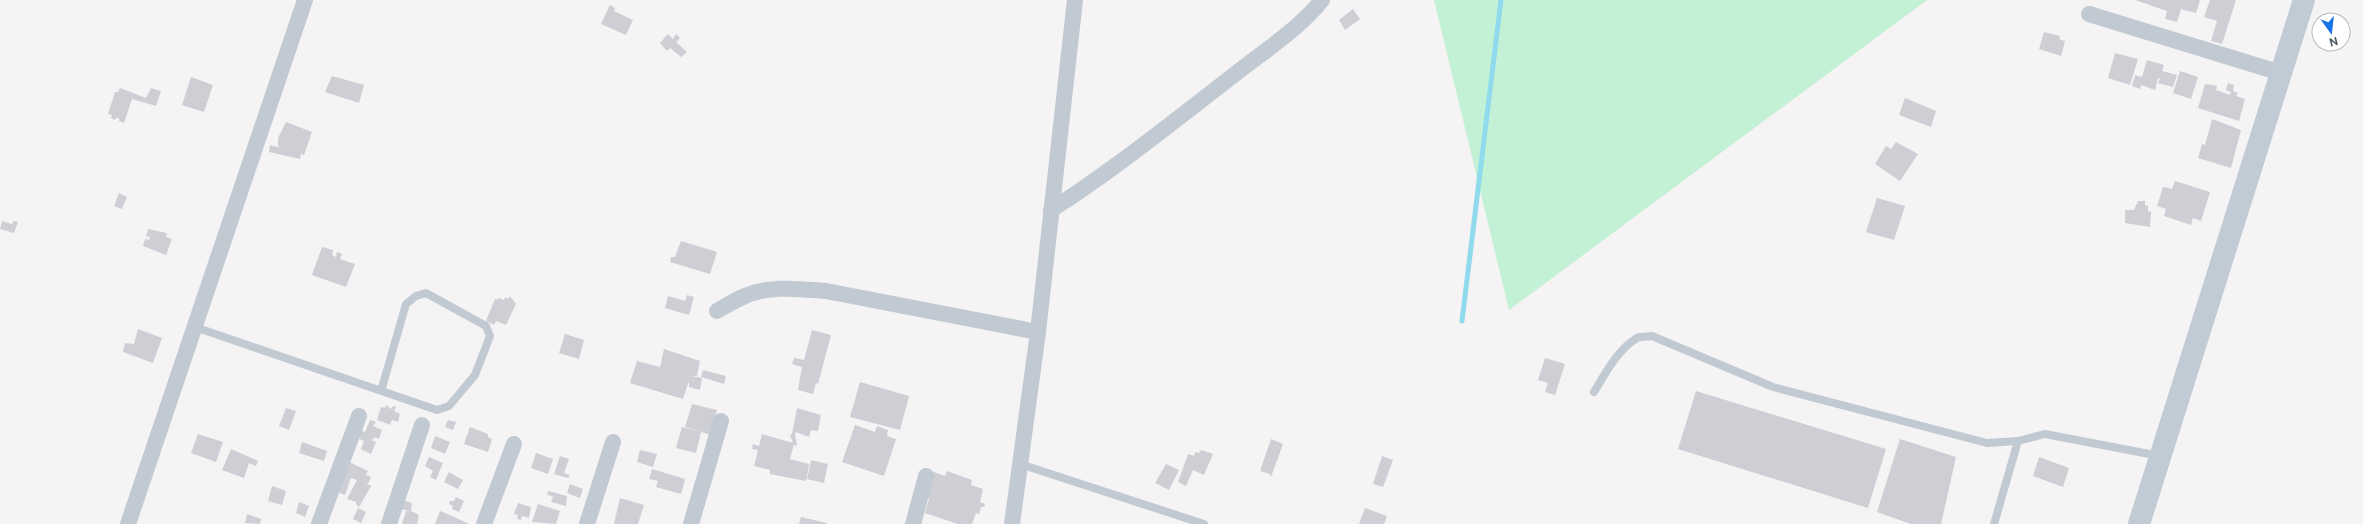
<svg xmlns="http://www.w3.org/2000/svg" width="2363" height="524" viewBox="0 0 2363 524" font-family="'Public Sans',sans-serif">
<rect width="100%" height="100%" fill="#f5f3f3"/>
<polygon fill="#c3f1d5" points="1434,0 1927,0 1509,310"/>
<g fill="none" stroke-linecap="round" stroke-linejoin="round">
<polyline stroke="#90daee" stroke-width="5" points="1462,321 1501,0"/>
</g>
<g fill="#cdcfd5">
<polygon points="2135,0 2200,0 2196,13 2181,9 2177,22 2165,19 2167,11"/>
<polygon points="2210,0 2236,0 2222,44 2211,41 2217,21 2204,17"/>
<polygon points="610,5 615,8 614,11 633,20 626,35 601,24"/>
<polygon points="1353,9 1360,19 1345,30 1339,20"/>
<polygon points="2044,32 2060,36 2059,39 2065,41 2061,56 2039,49"/>
<polygon points="668,34 673,39 676,34 680,38 676,42 687,52 681,57 670,48 667,51 660,43"/>
<polygon points="2115,53 2138,59 2130,85 2108,78"/>
<polygon points="2147,60 2164,65 2162,71 2177,75 2173,87 2158,83 2160,79 2158,78 2155,90 2141,85 2140,89 2132,86 2135,75 2142,77"/>
<polygon points="2180,71 2198,77 2191,99 2173,93"/>
<polygon points="332,76 364,85 359,103 325,92"/>
<polygon points="191,77 213,85 204,112 182,105"/>
<polygon points="2228,83 2234,85 2233,91 2238,93 2236,96 2245,99 2239,121 2198,108 2205,84 2217,86 2216,90 2230,95 2231,92 2226,90"/>
<polygon points="120,88 146,98 151,88 161,91 156,106 132,99 124,123 119,121 119,118 116,118 115,120 111,118 112,115 108,114 115,92 118,92"/>
<polygon points="1905,98 1936,111 1931,127 1899,115"/>
<polygon points="2212,119 2241,130 2231,168 2198,158 2202,144 2205,145"/>
<polygon points="286,122 312,132 304,155 301,154 300,159 269,152 270,145 281,148 278,146 278,138"/>
<polygon points="1896,142 1918,154 1900,181 1875,164 1886,146 1891,149"/>
<polygon points="2175,181 2210,192 2201,221 2193,218 2191,225 2164,216 2166,209 2157,206 2160,197 2163,187 2172,189"/>
<polygon points="119,193 127,197 122,209 114,206"/>
<polygon points="1877,198 1905,206 1894,240 1866,232"/>
<polygon points="2138,201 2145,201 2145,205 2148,206 2148,211 2151,212 2150,227 2125,223 2125,210 2134,210"/>
<polygon points="2,221 12,224 14,221 18,222 14,233 0,229"/>
<polygon points="148,229 167,233 166,237 172,239 166,255 143,246 145,239 149,240 150,237 146,236"/>
<polygon points="681,241 717,252 710,274 670,262 671,257 675,257"/>
<polygon points="322,247 333,250 332,255 336,257 337,252 342,254 340,259 355,264 346,287 312,275"/>
<polygon points="687,295 694,297 689,315 665,308 668,296 685,301"/>
<polygon points="510,296 516,304 506,325 496,321 494,325 486,321 495,299 497,300 498,298 504,300 505,297 508,299"/>
<polygon points="138,329 162,338 153,363 123,352 125,343 134,344"/>
<polygon points="812,330 831,335 818,384 816,383 813,394 798,390 802,367 792,364 794,358 804,360"/>
<polygon points="565,334 584,340 579,359 559,353"/>
<polygon points="664,349 700,361 697,376 691,376 702,378 700,390 689,387 689,381 683,399 630,383 637,361 660,367"/>
<polygon points="1545,358 1565,364 1555,395 1545,392 1548,383 1538,380"/>
<polygon points="703,370 726,376 724,384 701,377"/>
<polygon points="860,382 909,396 900,430 850,417"/>
<polygon points="1696,391 1886,449 1868,508 1678,449"/>
<polygon points="692,404 717,410 711,435 685,427"/>
<polygon points="386,405 391,409 393,406 396,407 394,411 400,414 398,422 392,420 390,425 377,420 381,407 385,408"/>
<polygon points="286,408 296,411 289,430 279,426"/>
<polygon points="797,408 821,415 818,431 811,430 809,437 796,432 795,435 797,445 795,446 794,444 790,459 809,464 806,481 770,474 770,470 754,466 758,450 752,449 753,444 759,446 762,434 793,443 790,435 792,434"/>
<polygon points="370,420 376,422 373,426 382,430 379,439 374,437 373,440 369,439 376,442 371,454 361,449 364,441 359,439 360,436 357,434 359,430 365,432"/>
<polygon points="448,420 456,422 453,430 445,427"/>
<polygon points="855,425 875,432 877,426 888,430 887,436 896,439 884,476 842,462"/>
<polygon points="470,427 488,434 488,437 492,439 488,452 464,444"/>
<polygon points="682,427 701,432 696,453 676,448"/>
<polygon points="198,434 223,442 216,462 191,453"/>
<polygon points="435,436 450,442 445,454 431,448"/>
<polygon points="1271,439 1283,444 1271,477 1270,474 1260,471"/>
<polygon points="1900,439 1956,457 1941,524 1911,524 1877,512"/>
<polygon points="302,442 327,451 324,461 299,453"/>
<polygon points="231,449 258,461 256,466 249,463 244,478 222,470"/>
<polygon points="640,450 657,454 653,467 637,462"/>
<polygon points="1201,450 1213,454 1204,475 1193,470 1186,486 1178,482 1188,454 1194,456 1195,452 1199,453"/>
<polygon points="536,453 553,459 548,474 531,468"/>
<polygon points="560,456 569,459 564,473 570,475 568,478 554,474"/>
<polygon points="1382,456 1393,460 1383,487 1373,484"/>
<polygon points="429,457 443,463 436,480 430,477 433,471 425,466"/>
<polygon points="2039,457 2069,468 2063,487 2033,476"/>
<polygon points="811,460 828,464 824,483 807,479"/>
<polygon points="347,461 368,471 366,475 371,477 368,484 363,482 371,486 359,507 356,504 356,502 347,499 357,480 351,478 345,495 335,491"/>
<polygon points="1166,464 1179,470 1169,490 1155,483"/>
<polygon points="652,469 685,479 681,494 656,487 658,481 649,479"/>
<polygon points="931,471 945,476 947,471 972,480 971,485 983,489 980,502 985,504 984,507 981,507 979,514 976,513 972,524 958,524 925,513 929,499 922,496"/>
<polygon points="449,472 463,480 458,489 444,482"/>
<polygon points="570,484 583,489 580,498 567,493"/>
<polygon points="272,486 286,491 282,505 268,501"/>
<polygon points="548,491 567,496 566,506 551,502 553,496 547,495"/>
<polygon points="456,497 464,501 459,512 452,509 453,506 449,504 450,501 454,501"/>
<polygon points="620,498 644,505 638,524 614,524"/>
<polygon points="403,500 412,503 411,511 419,515 417,524 402,524 406,511 410,511 401,509"/>
<polygon points="299,502 309,506 305,517 296,513"/>
<polygon points="518,503 531,507 529,518 522,516 521,520 517,519 518,515 514,514"/>
<polygon points="538,504 560,511 556,524 532,522"/>
<polygon points="358,508 366,512 361,523 353,519"/>
<polygon points="1365,508 1387,516 1384,524 1359,524"/>
<polygon points="440,511 452,516 469,524 435,524"/>
<polygon points="247,514 261,519 260,524 245,523"/>
<polygon points="801,517 827,523 827,524 799,524"/>
</g>
<g fill="none" stroke-linecap="round" stroke-linejoin="round">
<g stroke="#c1cad2" stroke-width="8">
<polyline points="195,327 437,410 449,406 475,375 490,336 486,326 426,293 416,296 406,304 381,391"/>
<path d="M1594 392C1605 374 1618 349 1637 338 1641 336 1648 337 1652 336L1773 387 1987 443 2018 441 2045 434 2160 456"/>
<polyline points="1020,464 1204,524"/>
<polyline points="1994,524 2018,441"/>
</g>
<g stroke="#c1cad2" stroke-width="16">
<polyline points="2089,14 2281,73"/>
<path d="M1051 210C1115 169 1174 121 1234 75 1264 51 1298 30 1322 0"/>
<path d="M717 311C726 306 735 300 745 296 770 285 799 289 826 291L1038 332"/>
<polyline points="128,524 305,0"/>
<polyline points="319,524 359,416"/>
<polyline points="389,524 422,425"/>
<polyline points="484,524 514,444"/>
<polyline points="587,524 613,442"/>
<polyline points="691,524 721,421"/>
<polyline points="913,524 926,476"/>
<polyline points="1012,524 1038,332 1075,0"/>
</g>
<polyline stroke="#c1cbd6" stroke-width="22" points="2139,524 2304,0"/>
</g>
<g transform="translate(2331 32) rotate(165)"><circle r="19" fill="#ffffff" stroke="#b7bbc0"/>
<path d="M0-3L7 15L0 10L-7 15Z" fill="#1a73e8"/>
<text y="-6" font-size="11" font-weight="bold" text-anchor="middle" fill="#4a5661">N</text>
</g>
</svg>
